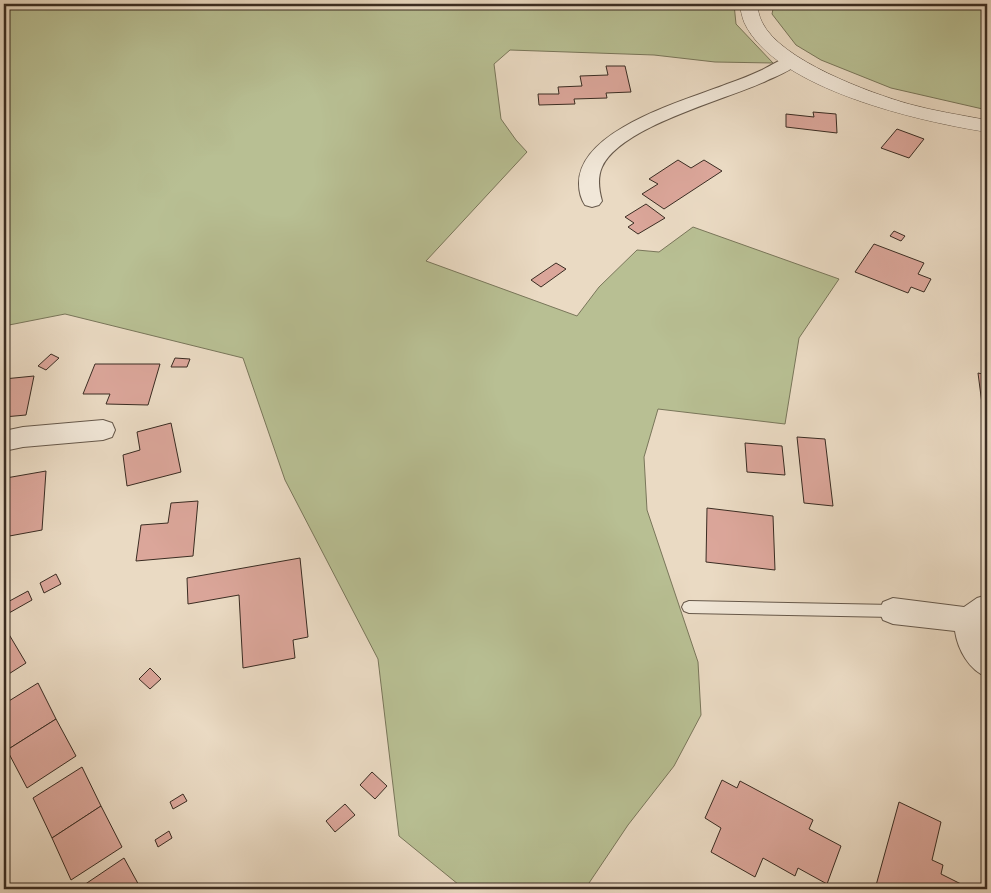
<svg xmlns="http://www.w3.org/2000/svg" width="991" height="893" viewBox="0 0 991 893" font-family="'Libre Caslon Text',serif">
<rect width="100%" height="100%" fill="#eadac3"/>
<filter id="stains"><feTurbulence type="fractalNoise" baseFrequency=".004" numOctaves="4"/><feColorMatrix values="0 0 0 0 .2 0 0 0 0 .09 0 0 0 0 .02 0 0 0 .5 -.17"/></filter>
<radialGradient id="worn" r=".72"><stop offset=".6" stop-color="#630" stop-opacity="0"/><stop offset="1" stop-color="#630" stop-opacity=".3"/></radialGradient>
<g fill="#b8bf93" stroke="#79765a">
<polygon points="4,4 734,4 736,24 773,63 715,62 654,55 510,50 494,64 501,119 516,140 527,152 426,261 577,316 599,287 637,250 659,252 693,227 839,279 799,338 785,424 658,409 644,457 647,510 698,662 701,715 674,766 628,825 585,889 464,889 399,836 378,659 285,480 243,358 65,314 4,326"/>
<polygon points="774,4 987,4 987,110 891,88 821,60 796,45 772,14"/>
</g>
<g fill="#dba69a" stroke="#3a2c22">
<polygon points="606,66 625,66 631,92 606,93 607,98 574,99 575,104 539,105 538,94 559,94 558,87 582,86 580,76 608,75"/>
<polygon points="813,112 836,114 837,133 786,127 786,114 814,117"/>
<polygon points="897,129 924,139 909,158 881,148"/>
<polygon points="678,160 691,168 704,160 722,171 664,209 642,194 658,184 649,179"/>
<polygon points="646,204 665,218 638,234 628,227 634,223 625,217"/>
<polygon points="894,231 905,236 901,241 890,236"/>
<polygon points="874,244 924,263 918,274 931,279 924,292 911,287 908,293 855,272"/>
<polygon points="556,263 566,269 541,287 531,280"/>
<polygon points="51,354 59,358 46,370 38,366"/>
<polygon points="175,358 190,359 187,367 171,367"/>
<polygon points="95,364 160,364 148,405 106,404 110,394 83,394"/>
<polygon points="978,373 987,375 987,405 982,404"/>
<polygon points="34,376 26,415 4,417 4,379"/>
<polygon points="171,423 181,472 127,486 123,455 140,450 137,432"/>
<polygon points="797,437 825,439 833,506 804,503"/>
<polygon points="745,443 782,446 785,475 747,472"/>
<polygon points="46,471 42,530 4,537 4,491 6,478"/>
<polygon points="198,501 193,556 136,561 141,525 168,523 171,503"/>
<polygon points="707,508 773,516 775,570 706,562"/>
<polygon points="300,558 308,637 293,640 295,658 243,668 239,595 188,604 187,578"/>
<polygon points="56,574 61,584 44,593 40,583"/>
<polygon points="28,591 32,600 9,613 4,604"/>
<polygon points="4,626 26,663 4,677"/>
<polygon points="150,668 161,679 150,689 139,679"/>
<polygon points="38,683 56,719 7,750 4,743 4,704"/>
<polygon points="56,719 76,756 27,788 7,750"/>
<polygon points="82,767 101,806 52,838 33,798"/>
<polygon points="372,772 387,786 375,799 360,785"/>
<polygon points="722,780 737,788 740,781 813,820 809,829 841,846 827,884 798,868 795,876 763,858 755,877 711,852 721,828 705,818"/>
<polygon points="183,794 187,801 173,809 170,802"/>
<polygon points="899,802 941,822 932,860 943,865 941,874 971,889 875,889"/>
<polygon points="345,804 355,815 335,832 326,821"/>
<polygon points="101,806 122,847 71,880 52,838"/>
<polygon points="169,831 172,838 158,847 155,840"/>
<polygon points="124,858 141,889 78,889"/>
</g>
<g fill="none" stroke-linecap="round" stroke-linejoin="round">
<defs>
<polygon id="service" points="689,601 893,605 898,607 900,611 898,615 893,617 689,613 684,611 682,607 684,603"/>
<g id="minor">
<path d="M790 57 796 58 799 62C792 71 776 76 766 81 725 100 621 126 602 167 597 178 599 190 602 201L599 205 592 207 585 205C581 199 579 191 579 184 578 129 687 100 727 84 739 80 751 75 762 70 772 65 780 59 790 57Z"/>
<polygon points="103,420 112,423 115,430 112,437 103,440 23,447 4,451 4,431 23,427"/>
<path d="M987 595V623L983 626 985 637 987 640V677C969 670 958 650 955 631L893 624 883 620 879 611 883 602 893 598 964 607 977 598Z"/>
</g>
<path id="tertiary" d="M739 4H757C758 10 759 16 762 22 780 60 870 93 909 104 934 111 961 115 987 120V132C922 122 774 89 744 22 742 17 741 10 739 4Z"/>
</defs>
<use href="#service" stroke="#66584a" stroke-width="2"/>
<use href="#minor" stroke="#66584a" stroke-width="2"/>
<use href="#tertiary" stroke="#66584a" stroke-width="1"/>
<use href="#service" fill="#f1e7d8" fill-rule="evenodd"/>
<use href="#minor" fill="#f1e7d8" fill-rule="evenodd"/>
<use href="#tertiary" fill="#f1e7d8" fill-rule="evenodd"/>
</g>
<rect width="991" height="893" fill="none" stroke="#eadac3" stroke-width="20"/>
<rect x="5" y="5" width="981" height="883" fill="none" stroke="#3a2c22" stroke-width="2.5"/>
<rect x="10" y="10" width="971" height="873" fill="none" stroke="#3a2c22"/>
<rect width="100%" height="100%" filter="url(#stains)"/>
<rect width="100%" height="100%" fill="url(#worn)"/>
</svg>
